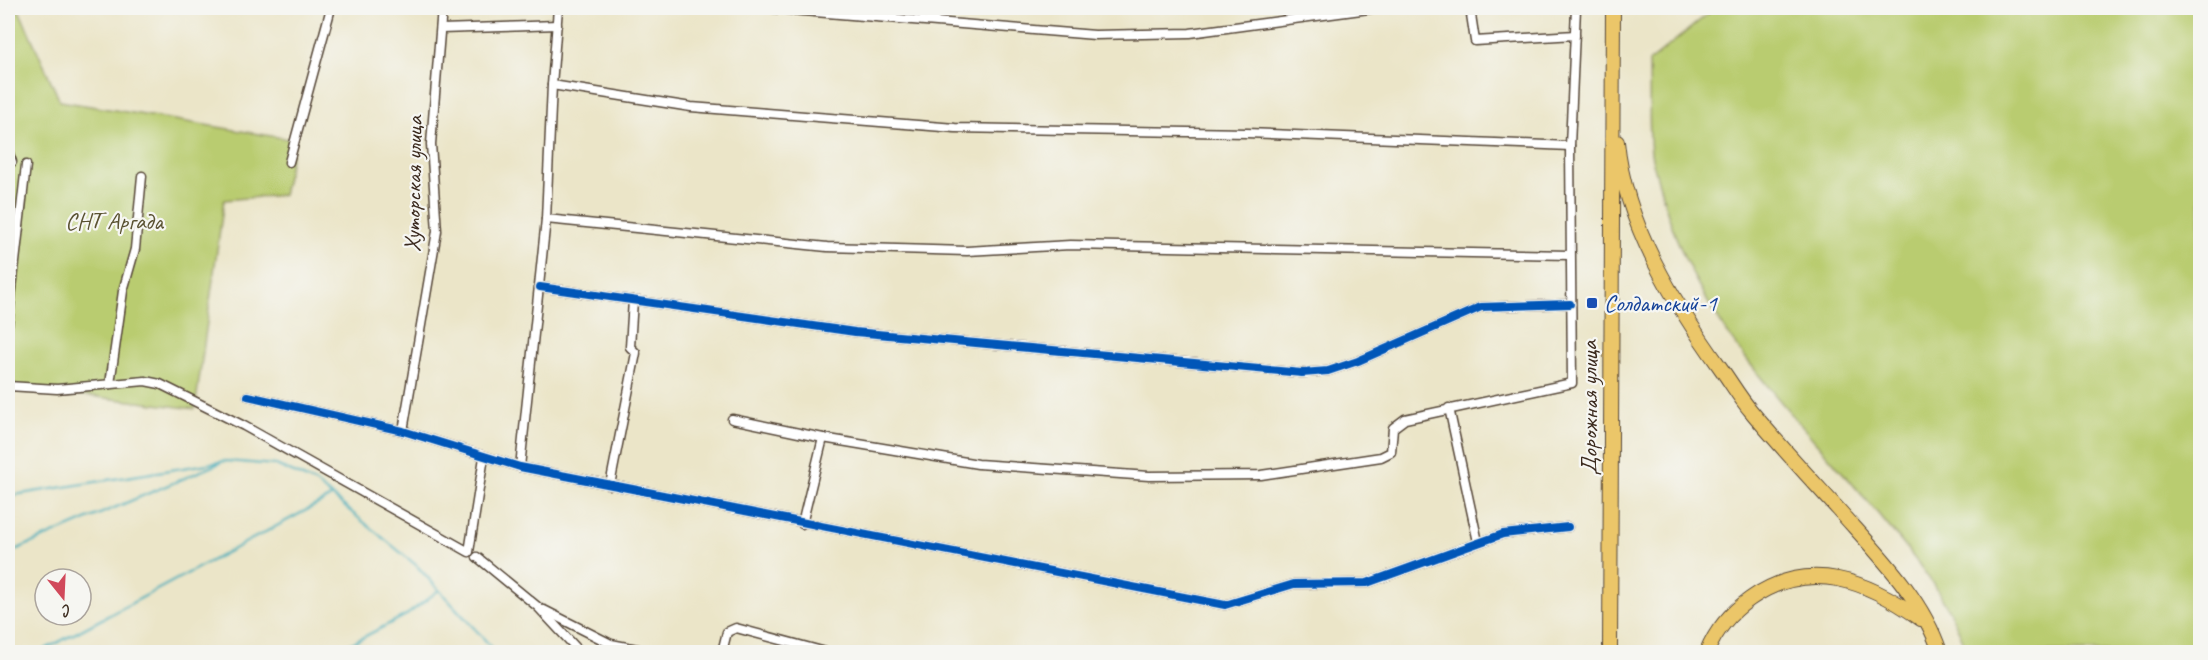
<svg xmlns="http://www.w3.org/2000/svg" width="2208" height="660" viewBox="0 0 2208 660" font-family="Caveat,sans-serif">
<rect width="100%" height="100%" fill="#f6f6f2"/>
<filter id="ink" filterUnits="userSpaceOnUse"><feTurbulence type="fractalNoise" baseFrequency=".0167" numOctaves="2"/><feDisplacementMap in="SourceGraphic" scale="12" xChannelSelector="R" yChannelSelector="G"/><feConvolveMatrix kernelMatrix="1 2 1 2 8 2 1 2 1" color-interpolation-filters="sRGB"/></filter>
<filter id="wash" filterUnits="userSpaceOnUse"><feTurbulence type="fractalNoise" baseFrequency=".008" numOctaves="4" result="noise"/><feDisplacementMap in="SourceGraphic" scale="24" xChannelSelector="R" yChannelSelector="G"/><feGaussianBlur stdDeviation="1.35" result="paint"/><feColorMatrix in="noise" values="0 0 0 0 0 0 0 0 0 0 0 0 0 0 0 0 0 1.4 0 .05"/><feComposite in="paint" operator="in"/></filter>
<g filter="url(#wash)">
<rect width="100%" height="100%" fill="#ebe5c8"/>
<g fill="#b9cc6f" stroke="#7a7b46" stroke-width="1.5">
<polygon points="8,8 18,8 60,101 295,140 283,195 224,200 195,409 8,386"/>
<path d="M1715 8H2200V652H1967C1947 592 1903 543 1862 495 1784 404 1694 317 1663 197 1659 183 1653 167 1651 153 1648 123 1650 92 1649 62Z"/>
</g>
<g fill="none" stroke-linecap="round" stroke-linejoin="round">
<g stroke="#3dacbb" stroke-width="2">
<polyline points="8,496 226,461 276,465 316,483 416,565 496,652"/>
<polyline points="8,553 220,463"/>
<polyline points="40,652 331,497"/>
<polyline points="335,652 408,614 439,590"/>
</g>
</g>
</g>
<g filter="url(#ink)">
<g fill="none" stroke-linecap="round" stroke-linejoin="round">
<defs>
<g id="minor">
<polyline points="766,8 1095,35 1190,33 1376,8"/>
<polyline points="1470,8 1475,41 1575,35"/>
<polyline points="441,29 557,25"/>
<polyline points="552,85 691,107 955,128 1247,133 1570,146"/>
<polyline points="8,151 12,162"/>
<polyline points="289,162 331,8"/>
<polyline points="546,219 827,247 967,251 1070,245 1570,255"/>
<polyline points="540,287 855,332 1302,373 1328,371 1358,361 1481,307 1570,304"/>
<polyline points="8,324 26,165"/>
<polyline points="110,384 123,291 135,249 142,176"/>
<polyline points="8,386 57,389 145,381 160,384 244,426 469,552 484,457"/>
<polyline points="248,396 403,431 520,467 1225,605 1294,584 1367,583 1503,534 1568,527"/>
<polyline points="1449,408 1478,542"/>
<polyline points="732,419 823,438 978,464 1149,476 1261,475 1381,457 1391,452 1393,428 1405,419 1572,383 1570,146 1576,8"/>
<polyline points="403,431 437,231 431,144 442,8"/>
<polyline points="520,467 546,219 552,85 558,8"/>
<polyline points="610,485 636,353 630,347 633,300"/>
<polyline points="802,524 823,438"/>
<polyline points="477,557 538,607 580,652"/>
<polyline points="544,610 611,644 653,652"/>
<polyline points="722,652 727,632 736,628 826,652"/>
</g>
<g id="primary">
<path d="M1617 142C1625 225 1674 303 1722 370 1732 384 1740 398 1751 411 1779 445 1809 477 1838 509 1876 552 1922 597 1940 652"/>
<path d="M1707 652C1716 630 1730 613 1750 599 1809 557 1868 581 1921 619"/>
</g>
<polyline id="trunk" points="1610,652 1613,8"/>
</defs>
<use href="#minor" stroke="#554638" stroke-width="11"/>
<use href="#primary" stroke="#554638" stroke-width="16"/>
<use href="#trunk" stroke="#554638" stroke-width="16"/>
<use href="#minor" stroke="#fff" stroke-width="8"/>
<use href="#primary" stroke="#ebc669" stroke-width="14"/>
<use href="#trunk" stroke="#ebc669" stroke-width="14"/>
<defs>
<g id="cycleway">
<polyline points="540,287 855,332 1302,373 1328,371 1358,361 1481,307 1570,304"/>
<polyline points="248,396 403,431 520,467 1225,605 1294,584 1367,583 1503,534 1568,527"/>
</g>
</defs>
<use href="#cycleway" stroke="#f6f6f2" stroke-width="11"/>
<use href="#cycleway" stroke="#0057b8" stroke-width="8"/>
</g>
</g>
<rect fill="#1a4fb4" stroke="#f6f6f2" stroke-width="2" x="1586" y="297" width="12" height="12" rx="3"/>
<g text-anchor="middle" dominant-baseline="central" stroke-width="4.5" stroke-linejoin="round" paint-order="stroke">
<g font-size="24" fill="#3b2a1e" stroke="#f6f6f2">
<text transform="translate(413 184) rotate(-89)">Хуторская улица</text>
<text transform="translate(1589 408) rotate(-90)">Дорожная улица</text>
</g>
<g font-size="24" fill="#5a5232" stroke="#f6f6f2">
<text x="114" y="221">СНТ Аргада</text>
</g>
<g font-size="24" fill="#164399" stroke="#f6f6f2" text-anchor="start">
<text x="1604" y="303">Солдатский-1</text>
</g>
</g>
<rect width="2208" height="660" fill="none" stroke="#f6f6f2" stroke-width="30"/>
<g transform="translate(63 597) rotate(162)"><circle r="28" fill="#f6f6f2" stroke="#aba49d" stroke-width="1.5"/>
<path d="M0-4.5L10 22L0 15L-10 22Z" fill="#d1495b"/>
<text y="-9" font-size="16" font-weight="bold" text-anchor="middle" fill="#3b2a1e">С</text>
</g>
</svg>
